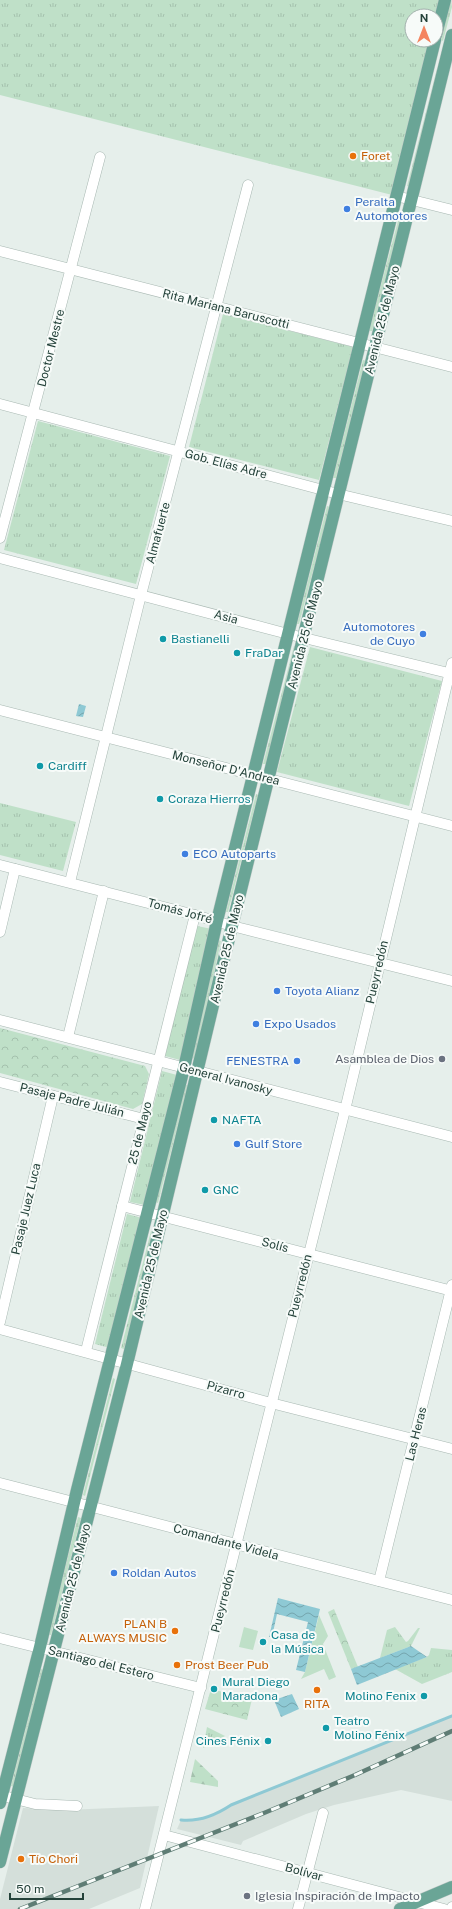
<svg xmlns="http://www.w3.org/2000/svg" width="452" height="1909" viewBox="0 0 452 1909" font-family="'Public Sans',sans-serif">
<defs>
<pattern id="grass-tufts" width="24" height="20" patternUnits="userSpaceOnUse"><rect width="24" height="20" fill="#bfe0c8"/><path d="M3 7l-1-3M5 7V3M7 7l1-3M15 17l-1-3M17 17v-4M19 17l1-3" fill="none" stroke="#a4c1ad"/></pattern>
<pattern id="forest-firs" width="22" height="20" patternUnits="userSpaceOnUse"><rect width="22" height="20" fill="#bfe0c8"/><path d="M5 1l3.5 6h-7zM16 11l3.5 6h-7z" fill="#a4c1ad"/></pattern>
<pattern id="park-crowns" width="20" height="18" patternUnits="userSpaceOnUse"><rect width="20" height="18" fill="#bfe0c8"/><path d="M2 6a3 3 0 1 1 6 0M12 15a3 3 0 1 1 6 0" fill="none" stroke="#a4c1ad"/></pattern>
<pattern id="water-waves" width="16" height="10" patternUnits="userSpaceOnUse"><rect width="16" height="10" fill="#8ec9d4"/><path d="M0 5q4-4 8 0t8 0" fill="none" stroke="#74a5ad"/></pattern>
</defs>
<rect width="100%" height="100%" fill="#e6efeb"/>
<g fill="#d4dfda">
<polygon points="452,1716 452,1801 401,1790 334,1805 306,1814 243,1841 241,1845 177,1829 181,1820 189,1821 216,1815 231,1805"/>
<polygon points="159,1806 140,1888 89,1909 0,1909 0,1899 23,1808 66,1810"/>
</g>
<g fill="url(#grass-tufts)">
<polygon points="0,0 446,0 436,16 412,16 412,40 435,40 396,196 0,95"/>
<polygon points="451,0 452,7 443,41 441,40"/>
<polygon points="437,69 440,70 410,187 407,186"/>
<polygon points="400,213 402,214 372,331 369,331"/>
<polygon points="223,314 353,347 319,480 189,447"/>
<polygon points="363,360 366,361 336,478 333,478"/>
<polygon points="38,421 170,456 136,584 4,550"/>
<polygon points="327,506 330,507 299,624 297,624"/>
<polygon points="294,646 296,647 266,764 263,764"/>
<polygon points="310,647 442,681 409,806 277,772"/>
<polygon points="256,794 258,795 228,912 226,912"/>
<polygon points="0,803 76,822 63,871 0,855"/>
<polygon points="197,926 212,929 180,1060 165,1056"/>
<polygon points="218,940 221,941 195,1059 192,1058"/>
<polygon points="162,1071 177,1075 145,1205 130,1202"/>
<polygon points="185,1085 188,1085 158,1203 155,1202"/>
<polygon points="127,1214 142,1218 110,1348 95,1344"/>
<polygon points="151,1231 154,1232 124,1349 121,1348"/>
<polygon points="113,1378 115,1379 85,1496 83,1495"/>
<polygon points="78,1517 81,1518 51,1635 48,1635"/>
<polygon points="395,1627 406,1642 408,1641 418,1628 420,1628 411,1646 380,1658 387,1630"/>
<polygon points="431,1648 452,1650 452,1672 422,1684 395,1669 427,1657 429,1655"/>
<polygon points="41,1669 44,1670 14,1787 11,1786"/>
<polygon points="207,1727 225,1736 203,1748"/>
</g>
<polygon fill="url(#forest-firs)" points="195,1759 218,1781 218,1787 190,1782"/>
<g fill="url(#park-crowns)">
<polygon points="0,1028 145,1066 149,1074 142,1104 133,1109 0,1073"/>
<polygon points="334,1609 358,1667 351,1669 328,1612"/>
<polygon points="211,1689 252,1699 247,1720 205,1709"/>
</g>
<g fill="#bfe0c8">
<polygon points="319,1615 328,1636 323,1644 336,1677 329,1680 324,1669 301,1679 305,1672"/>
<polygon points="244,1627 258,1631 253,1650 239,1647"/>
</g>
<g fill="url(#water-waves)">
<polygon points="79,704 86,706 83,717 76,716"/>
<polygon points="278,1598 320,1609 305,1672 296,1670 308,1622 277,1614 272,1637 269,1637"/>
<polygon points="411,1646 427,1657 357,1685 351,1669"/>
<polygon points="292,1694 299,1709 281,1717 274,1700"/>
</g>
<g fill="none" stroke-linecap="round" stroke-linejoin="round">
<path stroke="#8ec9d4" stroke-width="3" d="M181 1820C200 1822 216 1815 231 1805L452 1716"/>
<defs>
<g id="minor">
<polyline points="396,196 452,210"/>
<polyline points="0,251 452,367"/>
<polyline points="0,404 338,494 452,521"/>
<polyline points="0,538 100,157"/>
<polyline points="0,558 288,634 452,674"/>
<polyline points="0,710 452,826"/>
<polyline points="0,865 195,915 232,926 452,981"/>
<polyline points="70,882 141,595 248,185"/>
<polyline points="0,932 15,869"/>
<polyline points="0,1020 452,1137"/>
<polyline points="68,1037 104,891"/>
<polyline points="0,1082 144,1119"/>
<polyline points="122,1206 452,1291"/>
<polyline points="0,1322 53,1096"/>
<polyline points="0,1329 271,1403 452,1449"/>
<polyline points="86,1351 195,915"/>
<polyline points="0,1483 452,1600"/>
<polyline points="379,1581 452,1285"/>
<polyline points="0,1638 201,1688"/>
<polyline points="0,1795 35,1804 77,1806"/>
<polyline points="164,1835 444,1909"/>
<polyline points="145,1909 345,1110 452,663"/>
<polyline points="298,1909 323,1813"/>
<polyline points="451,1909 452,1907"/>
</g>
<g id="major">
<polyline points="436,35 445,0"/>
<polyline points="0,1803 40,1647 77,1490 184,1068 217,921 435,40"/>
<polyline points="0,1862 127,1364 232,926 452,35"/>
<polyline points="400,1909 452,1887"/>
</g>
</defs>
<use href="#minor" stroke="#a8b8b2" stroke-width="11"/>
<use href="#major" stroke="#c2cac8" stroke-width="13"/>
<use href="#minor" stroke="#fff" stroke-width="10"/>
<use href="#major" stroke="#6aa596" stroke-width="12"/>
<defs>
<polyline id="rail" points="20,1909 264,1813 355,1775 452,1731"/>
</defs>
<use href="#rail" stroke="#5f7d75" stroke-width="4.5"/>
<use href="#rail" stroke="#f7fbf9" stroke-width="3" stroke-dasharray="9" stroke-linecap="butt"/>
</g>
<g fill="#e8710a" stroke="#f7fbf9" stroke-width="1.5">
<circle cx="353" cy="156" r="4"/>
<circle cx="175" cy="1631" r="4"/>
<circle cx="177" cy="1665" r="4"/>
<circle cx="317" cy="1690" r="4"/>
<circle cx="21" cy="1859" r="4"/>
</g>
<g fill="#3f7fe0" stroke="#f7fbf9" stroke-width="1.5">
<circle cx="347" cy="209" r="4"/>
<circle cx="423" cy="634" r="4"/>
<circle cx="185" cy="854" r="4"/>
<circle cx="277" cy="991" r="4"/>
<circle cx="256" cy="1024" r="4"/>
<circle cx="297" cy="1061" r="4"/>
<circle cx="237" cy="1144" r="4"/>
<circle cx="114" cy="1573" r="4"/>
</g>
<g fill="#0f9aa8" stroke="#f7fbf9" stroke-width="1.5">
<circle cx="163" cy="639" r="4"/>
<circle cx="237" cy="653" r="4"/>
<circle cx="40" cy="766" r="4"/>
<circle cx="160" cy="799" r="4"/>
<circle cx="214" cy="1120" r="4"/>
<circle cx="205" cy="1190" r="4"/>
<circle cx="263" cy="1642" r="4"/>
<circle cx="214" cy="1689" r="4"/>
<circle cx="424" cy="1696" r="4"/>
<circle cx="326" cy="1728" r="4"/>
<circle cx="268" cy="1741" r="4"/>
</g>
<g fill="#6b7280" stroke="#f7fbf9" stroke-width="1.5">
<circle cx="442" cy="1059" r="4"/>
<circle cx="247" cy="1896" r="4"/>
</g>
<g text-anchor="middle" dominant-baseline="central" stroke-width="4" stroke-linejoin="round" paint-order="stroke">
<g font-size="12" fill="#c56008" stroke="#f7fbf9" text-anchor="start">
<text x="361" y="156">Foret</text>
<text x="167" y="1624" text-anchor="end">PLAN B<tspan x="167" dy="14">ALWAYS MUSIC</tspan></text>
<text x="185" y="1665">Prost Beer Pub</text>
<text x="317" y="1704" text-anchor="middle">RITA</text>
<text x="29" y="1859">Tío Chori</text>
</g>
<g font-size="12" fill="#366cbe" stroke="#f7fbf9" text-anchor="start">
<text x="355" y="202">Peralta<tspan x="355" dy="14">Automotores</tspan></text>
<text x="415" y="627" text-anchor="end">Automotores<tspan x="415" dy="14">de Cuyo</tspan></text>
<text x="193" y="854">ECO Autoparts</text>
<text x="285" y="991">Toyota Alianz</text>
<text x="264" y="1024">Expo Usados</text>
<text x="289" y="1061" text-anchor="end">FENESTRA</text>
<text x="245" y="1144">Gulf Store</text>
<text x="122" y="1573">Roldan Autos</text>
</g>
<g font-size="12" fill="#24423a" stroke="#f7fbf9">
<text transform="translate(226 309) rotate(14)">Rita Mariana Baruscotti</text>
<text transform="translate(382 320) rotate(-76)">Avenida 25 de Mayo</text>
<text transform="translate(51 348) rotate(-76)">Doctor Mestre</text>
<text transform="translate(226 464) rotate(15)">Gob. Elías Adre</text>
<text transform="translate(158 533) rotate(-75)">Almafuerte</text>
<text transform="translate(226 617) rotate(15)">Asia</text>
<text transform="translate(305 635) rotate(-76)">Avenida 25 de Mayo</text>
<text transform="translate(226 768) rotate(14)">Monseñor D'Andrea</text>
<text transform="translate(180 911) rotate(15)">Tomás Jofré</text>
<text transform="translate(227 949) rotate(-77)">Avenida 25 de Mayo</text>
<text transform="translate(377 972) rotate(-77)">Pueyrredón</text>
<text transform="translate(226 1079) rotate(15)">General Ivanosky</text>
<text transform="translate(72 1100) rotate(14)">Pasaje Padre Julián</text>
<text transform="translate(140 1133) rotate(-76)">25 de Mayo</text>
<text transform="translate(26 1209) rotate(-77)">Pasaje Juez Luca</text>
<text transform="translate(275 1245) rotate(15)">Solís</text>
<text transform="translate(151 1264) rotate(-77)">Avenida 25 de Mayo</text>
<text transform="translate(300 1286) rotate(-76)">Pueyrredón</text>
<text transform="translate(226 1390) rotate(15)">Pizarro</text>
<text transform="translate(416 1434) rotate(-76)">Las Heras</text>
<text transform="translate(226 1542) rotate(15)">Comandante Videla</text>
<text transform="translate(73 1578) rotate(-76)">Avenida 25 de Mayo</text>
<text transform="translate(223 1601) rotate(-76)">Pueyrredón</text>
<text transform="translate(101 1663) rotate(14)">Santiago del Estero</text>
<text transform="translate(304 1872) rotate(15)">Bolívar</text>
</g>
<g font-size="12" fill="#0d838f" stroke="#f7fbf9" text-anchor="start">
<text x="171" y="639">Bastianelli</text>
<text x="245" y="653">FraDar</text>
<text x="48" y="766">Cardiff</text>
<text x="168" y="799">Coraza Hierros</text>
<text x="222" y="1120">NAFTA</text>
<text x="213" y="1190">GNC</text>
<text x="271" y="1635">Casa de<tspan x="271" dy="14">la Música</tspan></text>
<text x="222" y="1682">Mural Diego<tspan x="222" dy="14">Maradona</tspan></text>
<text x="416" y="1696" text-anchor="end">Molino Fenix</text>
<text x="334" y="1721">Teatro<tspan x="334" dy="14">Molino Fénix</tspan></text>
<text x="260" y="1741" text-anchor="end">Cines Fénix</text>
</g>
<g font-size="12" fill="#5b616d" stroke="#f7fbf9" text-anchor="end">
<text x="434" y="1059">Asamblea de Dios</text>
<text x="255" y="1896" text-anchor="start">Iglesia Inspiración de Impacto</text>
</g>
</g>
<g transform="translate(424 28)"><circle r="19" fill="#f7fbf9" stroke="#a3b1ad"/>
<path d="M0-3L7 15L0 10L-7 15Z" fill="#f4845f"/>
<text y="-6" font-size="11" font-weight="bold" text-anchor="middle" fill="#24423a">N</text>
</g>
<path d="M10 1893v6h73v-6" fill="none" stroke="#24423a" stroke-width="2"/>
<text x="16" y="1893" font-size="12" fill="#24423a" stroke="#f7fbf9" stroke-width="3" paint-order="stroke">50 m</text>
</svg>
